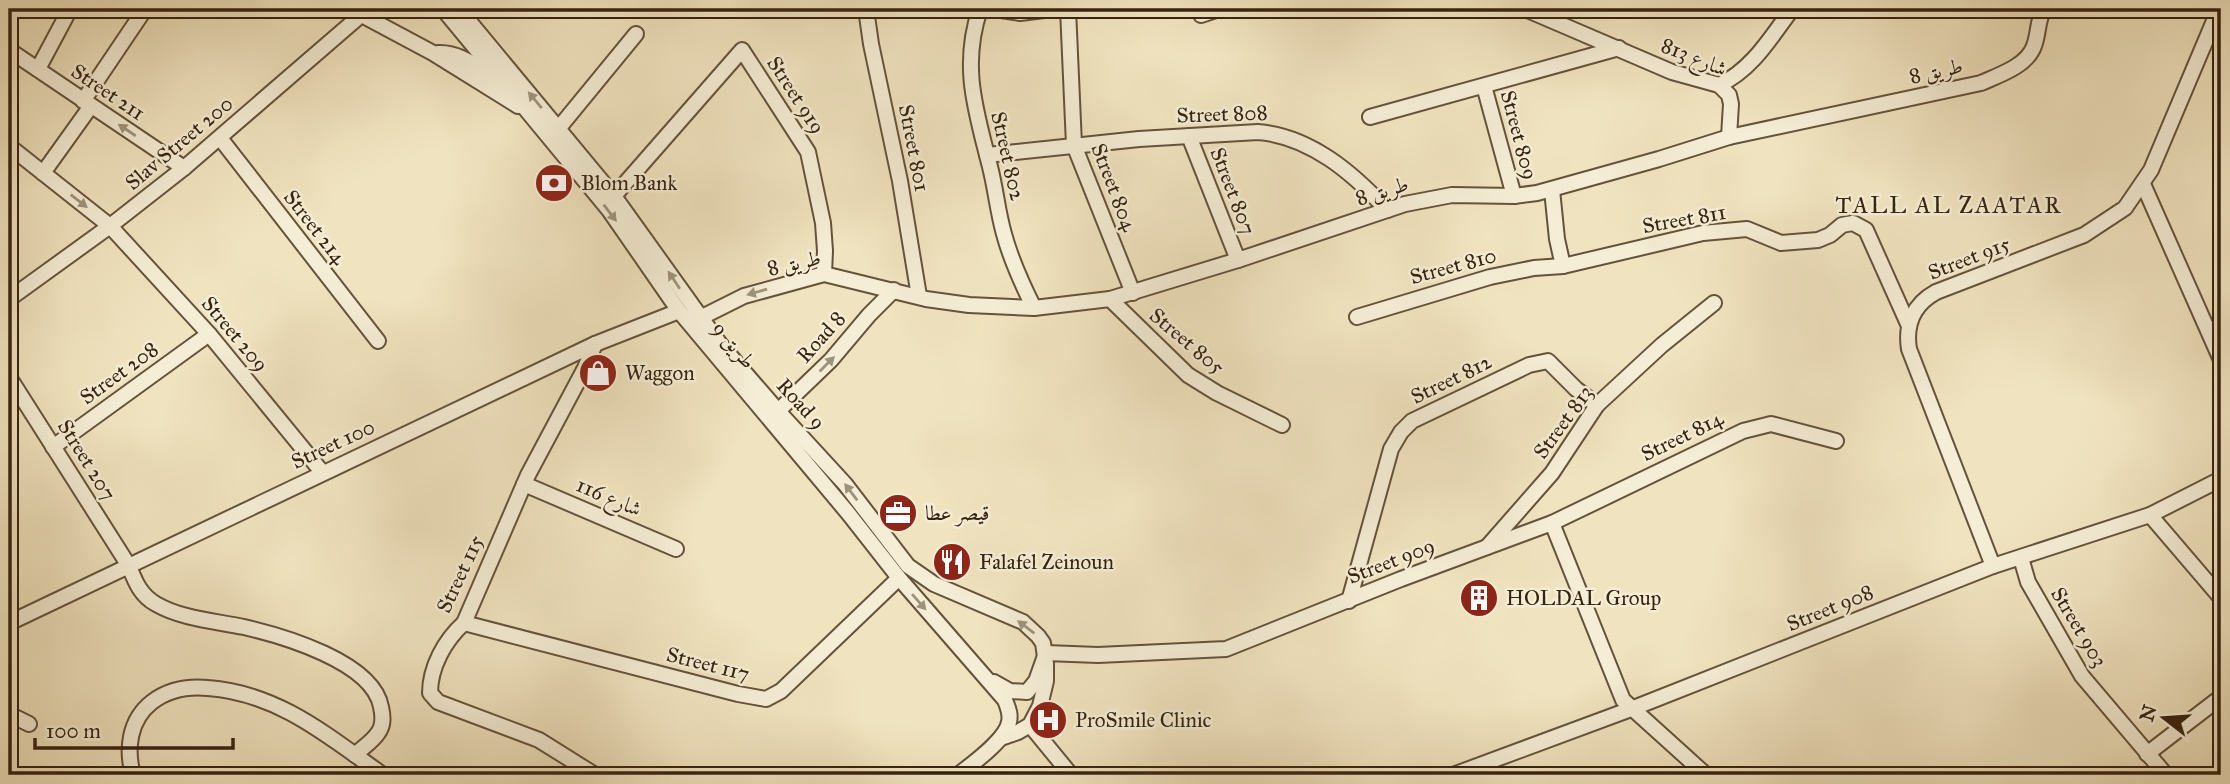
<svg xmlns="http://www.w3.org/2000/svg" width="2230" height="784" viewBox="0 0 2230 784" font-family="'IM FELL Great Primer',Amiri,serif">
<rect width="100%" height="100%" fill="#f0e3bf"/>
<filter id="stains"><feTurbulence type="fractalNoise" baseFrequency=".00286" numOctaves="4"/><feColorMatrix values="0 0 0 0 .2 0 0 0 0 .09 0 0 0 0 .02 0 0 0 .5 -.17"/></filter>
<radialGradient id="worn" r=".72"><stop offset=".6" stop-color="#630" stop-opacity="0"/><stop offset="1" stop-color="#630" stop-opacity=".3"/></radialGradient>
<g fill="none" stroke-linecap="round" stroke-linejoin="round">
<defs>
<g id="minor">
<path d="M443 9 609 210 679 311 848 513 899 578 1005 700C1008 708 1011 714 1009 722 1006 740 972 764 958 775"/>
<polyline points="459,9 614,196 720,344 778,411 845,484 908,566 934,584 1023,622 1038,636 1043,643 1046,664 1046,681 1040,706 1030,725 1018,732 1001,738"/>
<polyline points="866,9 871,44 900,181 919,296"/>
<path d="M980 9C960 68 977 114 991 171 996 192 998 213 1004 234 1011 260 1022 284 1034 308"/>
<polyline points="995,9 1020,13 1052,9"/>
<polyline points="1068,9 1074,145 1133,293"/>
<polyline points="1525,9 1672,72 1719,85 1729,95 1731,104 1729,137"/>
<polyline points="356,10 360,14 433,53 518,106"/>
<polyline points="1201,15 1219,9"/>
<polyline points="9,50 184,168"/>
<path d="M438 53C460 52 477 67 495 78"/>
<polyline points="38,69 70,9"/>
<path d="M1719 85C1752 70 1771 37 1792 9"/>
<polyline points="1484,86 1514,196"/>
<polyline points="83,101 145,9"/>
<polyline points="1370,117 1619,48"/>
<polyline points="558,129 636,34"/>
<polyline points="1189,136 1238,260"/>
<polyline points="220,138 378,341"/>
<polyline points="9,146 110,226 209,334 322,472"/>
<path d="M987 155 1139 139 1258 132C1310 136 1353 173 1387 210"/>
<polyline points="43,173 91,106"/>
<polyline points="2143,184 2221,360"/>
<polyline points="1552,190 1557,239 1563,266"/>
<polyline points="614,196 742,50 808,152 823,223 825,251 824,274"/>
<polyline points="9,299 110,226 184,168 368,9"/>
<polyline points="1110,299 1188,375 1217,393 1282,425"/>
<polyline points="1357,317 1490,277 1534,268 1563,266 1703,233 1747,229 1781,243 1818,240 1830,235 1842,225 1853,223 1866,230 1909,326"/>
<path d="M700 318 744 296 824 274 926 299 969 305 1034 308 1110 299 1238 260 1405 204 1452 195 1514 196 1537 193 1659 159 1729 137 1981 83C1999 75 2027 66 2034 46 2039 33 2037 21 2044 9"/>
<path d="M9 377 129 566C135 581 140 595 156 604 182 619 215 621 244 627 283 636 373 662 381 707 383 716 384 725 378 733 373 741 362 748 355 755"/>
<polyline points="778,411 831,360 869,315 894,290"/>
<polyline points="53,447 209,334"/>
<polyline points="524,484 676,549"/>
<polyline points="2150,515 2221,598"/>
<polyline points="1552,523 1623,700 1706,775"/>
<polyline points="1487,547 1552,473 1597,405 1662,345 1714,303"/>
<polyline points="2021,558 2028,582 2082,676 2166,775"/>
<path d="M1993 566 1909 349C1905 324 1914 304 1936 292L2084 235 2125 208 2151 170 2219 9"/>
<polyline points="1349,601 1391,449 1401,432 1412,421 1529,365 1548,361 1576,389 1597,405"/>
<polyline points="9,623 595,344 679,311"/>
<polyline points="464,623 738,694 766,699 781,691 899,578"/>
<polyline points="994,682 1010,691 1027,692 1036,681 1046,653 1098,655 1226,649 1401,579 1552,523 1743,431 1771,424 1836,441"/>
<polyline points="9,714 29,724"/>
<polyline points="1030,725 1071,775"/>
<polyline points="2147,754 2221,697"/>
<path d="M133 775C126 749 129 720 152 702 169 689 187 686 208 688 278 693 328 736 383 775"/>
<path d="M595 775 539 740 438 702 430 693C430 667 445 640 464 623L528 475 585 368 595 344"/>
<polyline points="1453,775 1631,709 1993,566 2150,515 2221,479"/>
</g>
</defs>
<use href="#minor" stroke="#64533c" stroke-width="18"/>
<use href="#minor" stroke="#f5edd5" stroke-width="14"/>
</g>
<defs><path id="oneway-solid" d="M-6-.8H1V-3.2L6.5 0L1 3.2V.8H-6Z" transform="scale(1.75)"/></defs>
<g fill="#9f927c">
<use href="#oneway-solid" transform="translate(535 100) rotate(-130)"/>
<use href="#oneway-solid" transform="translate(127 130) rotate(-146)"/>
<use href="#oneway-solid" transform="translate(79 201) rotate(38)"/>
<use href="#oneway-solid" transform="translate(610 213) rotate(53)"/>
<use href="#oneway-solid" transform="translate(674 280) rotate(-124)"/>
<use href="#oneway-solid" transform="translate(757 292) rotate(164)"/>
<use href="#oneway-solid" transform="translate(827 364) rotate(-45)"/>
<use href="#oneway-solid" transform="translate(851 492) rotate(-127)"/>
<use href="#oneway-solid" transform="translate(919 602) rotate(49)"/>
<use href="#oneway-solid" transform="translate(1026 627) rotate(-143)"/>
</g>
<defs>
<symbol id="bank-disc" viewBox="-11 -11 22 22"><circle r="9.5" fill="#8f2418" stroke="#f5edd5"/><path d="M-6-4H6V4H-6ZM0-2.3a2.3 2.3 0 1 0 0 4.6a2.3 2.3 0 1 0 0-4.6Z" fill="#fff"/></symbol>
<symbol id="shop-disc" viewBox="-11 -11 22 22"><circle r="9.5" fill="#8f2418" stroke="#f5edd5"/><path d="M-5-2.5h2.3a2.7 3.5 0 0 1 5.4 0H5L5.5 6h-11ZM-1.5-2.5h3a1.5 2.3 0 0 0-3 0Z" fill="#fff"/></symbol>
<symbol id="office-disc" viewBox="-11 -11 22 22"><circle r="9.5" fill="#8f2418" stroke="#f5edd5"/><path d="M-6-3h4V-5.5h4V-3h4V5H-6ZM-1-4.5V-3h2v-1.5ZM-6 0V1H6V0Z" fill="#fff"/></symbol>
<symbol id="restaurant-disc" viewBox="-11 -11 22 22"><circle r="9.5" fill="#8f2418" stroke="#f5edd5"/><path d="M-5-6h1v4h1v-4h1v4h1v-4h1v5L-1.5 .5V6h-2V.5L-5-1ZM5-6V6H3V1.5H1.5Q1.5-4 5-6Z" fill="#fff"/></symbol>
<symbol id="building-disc" viewBox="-11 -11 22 22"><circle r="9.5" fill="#8f2418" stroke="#f5edd5"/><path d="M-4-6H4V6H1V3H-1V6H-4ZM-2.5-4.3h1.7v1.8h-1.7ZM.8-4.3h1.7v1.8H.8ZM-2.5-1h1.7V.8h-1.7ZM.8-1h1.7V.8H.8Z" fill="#fff"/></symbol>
<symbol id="hospital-disc" viewBox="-11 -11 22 22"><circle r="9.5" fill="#8f2418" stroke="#f5edd5"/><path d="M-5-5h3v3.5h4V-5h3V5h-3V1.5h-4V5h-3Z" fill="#fff"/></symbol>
</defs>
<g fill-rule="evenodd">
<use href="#bank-disc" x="532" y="161" width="44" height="44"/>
<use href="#shop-disc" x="576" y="351" width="44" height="44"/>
<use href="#office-disc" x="876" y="491" width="44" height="44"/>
<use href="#restaurant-disc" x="930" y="540" width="44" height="44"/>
<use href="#building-disc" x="1457" y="576" width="44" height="44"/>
<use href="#hospital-disc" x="1026" y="698" width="44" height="44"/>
</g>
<g text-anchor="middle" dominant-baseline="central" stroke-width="5" stroke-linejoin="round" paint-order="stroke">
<g font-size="21" fill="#362310" stroke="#f5edd5">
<text transform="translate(1694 57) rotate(22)">شارع 813</text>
<text transform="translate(1936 71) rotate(-12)">طريق 8</text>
<text transform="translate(108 92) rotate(34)">Street 211</text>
<text transform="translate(796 95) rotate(57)">Street 919</text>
<text transform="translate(1222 114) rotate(-2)">Street 808</text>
<text transform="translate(1519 135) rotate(75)">Street 809</text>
<text transform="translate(179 143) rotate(-40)">Slav Street 200</text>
<text transform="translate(914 148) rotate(79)">Street 801</text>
<text transform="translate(1008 156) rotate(77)">Street 802</text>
<text transform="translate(1114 187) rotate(69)">Street 804</text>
<text transform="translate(1233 191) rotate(69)">Street 807</text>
<text transform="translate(1382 191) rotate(-17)">طريق 8</text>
<text transform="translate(1684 219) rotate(-10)">Street 811</text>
<text transform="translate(315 227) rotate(52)">Street 214</text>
<text transform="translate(1969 258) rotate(-21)">Street 915</text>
<text transform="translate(794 263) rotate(-12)">طريق 8</text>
<text transform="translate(1453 266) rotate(-15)">Street 810</text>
<text transform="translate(235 334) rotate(50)">Street 209</text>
<text transform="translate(821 337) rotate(-48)">Road 8</text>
<text transform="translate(1187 341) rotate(40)">Street 805</text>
<text transform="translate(734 345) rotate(50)">9 طريق</text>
<text transform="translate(119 373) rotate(-36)">Street 208</text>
<text transform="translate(1451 379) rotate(-26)">Street 812</text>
<text transform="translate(801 404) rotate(48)">Road 9</text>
<text transform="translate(1563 422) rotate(-54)">Street 813</text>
<text transform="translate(1682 436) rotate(-26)">Street 814</text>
<text transform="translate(333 444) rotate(-25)">Street 100</text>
<text transform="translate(87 460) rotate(58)">Street 207</text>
<text transform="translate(609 497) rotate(23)">شارع 116</text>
<text transform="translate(1391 561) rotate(-21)">Street 909</text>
<text transform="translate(460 574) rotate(-65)">Street 115</text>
<text transform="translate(1830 608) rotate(-22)">Street 908</text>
<text transform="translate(2079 627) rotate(59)">Street 903</text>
<text transform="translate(708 664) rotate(14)">Street 117</text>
</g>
<g font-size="21" fill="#362310" stroke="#f5edd5" text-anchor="start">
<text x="581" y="183">Blom Bank</text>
<text x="625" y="373">Waggon</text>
<text x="925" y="513">قيصر عطا</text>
<text x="979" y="562">Falafel Zeinoun</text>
<text x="1506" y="598">HOLDAL Group</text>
<text x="1075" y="720">ProSmile Clinic</text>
</g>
<g font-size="23" letter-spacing="2" fill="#362310" stroke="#f5edd5">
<text x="1949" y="205">TALL AL ZAATAR</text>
</g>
</g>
<rect width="2230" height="784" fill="none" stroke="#f0e3bf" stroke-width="35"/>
<rect x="10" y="10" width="2209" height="763" fill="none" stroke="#362310" stroke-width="3.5"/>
<rect x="18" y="18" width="2195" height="749" fill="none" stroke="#362310" stroke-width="2"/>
<g transform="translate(2164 718) rotate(287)" stroke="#f5edd5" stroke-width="5" paint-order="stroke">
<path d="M0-5L12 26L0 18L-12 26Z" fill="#362310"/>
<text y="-10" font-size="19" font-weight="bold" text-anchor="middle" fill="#362310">N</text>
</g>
<path d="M35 738v10h198v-10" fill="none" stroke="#362310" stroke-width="3.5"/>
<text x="46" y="738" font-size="21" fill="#362310" stroke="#f5edd5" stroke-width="5" paint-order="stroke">100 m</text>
<rect width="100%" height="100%" filter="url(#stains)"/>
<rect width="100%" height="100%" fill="url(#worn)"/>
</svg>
